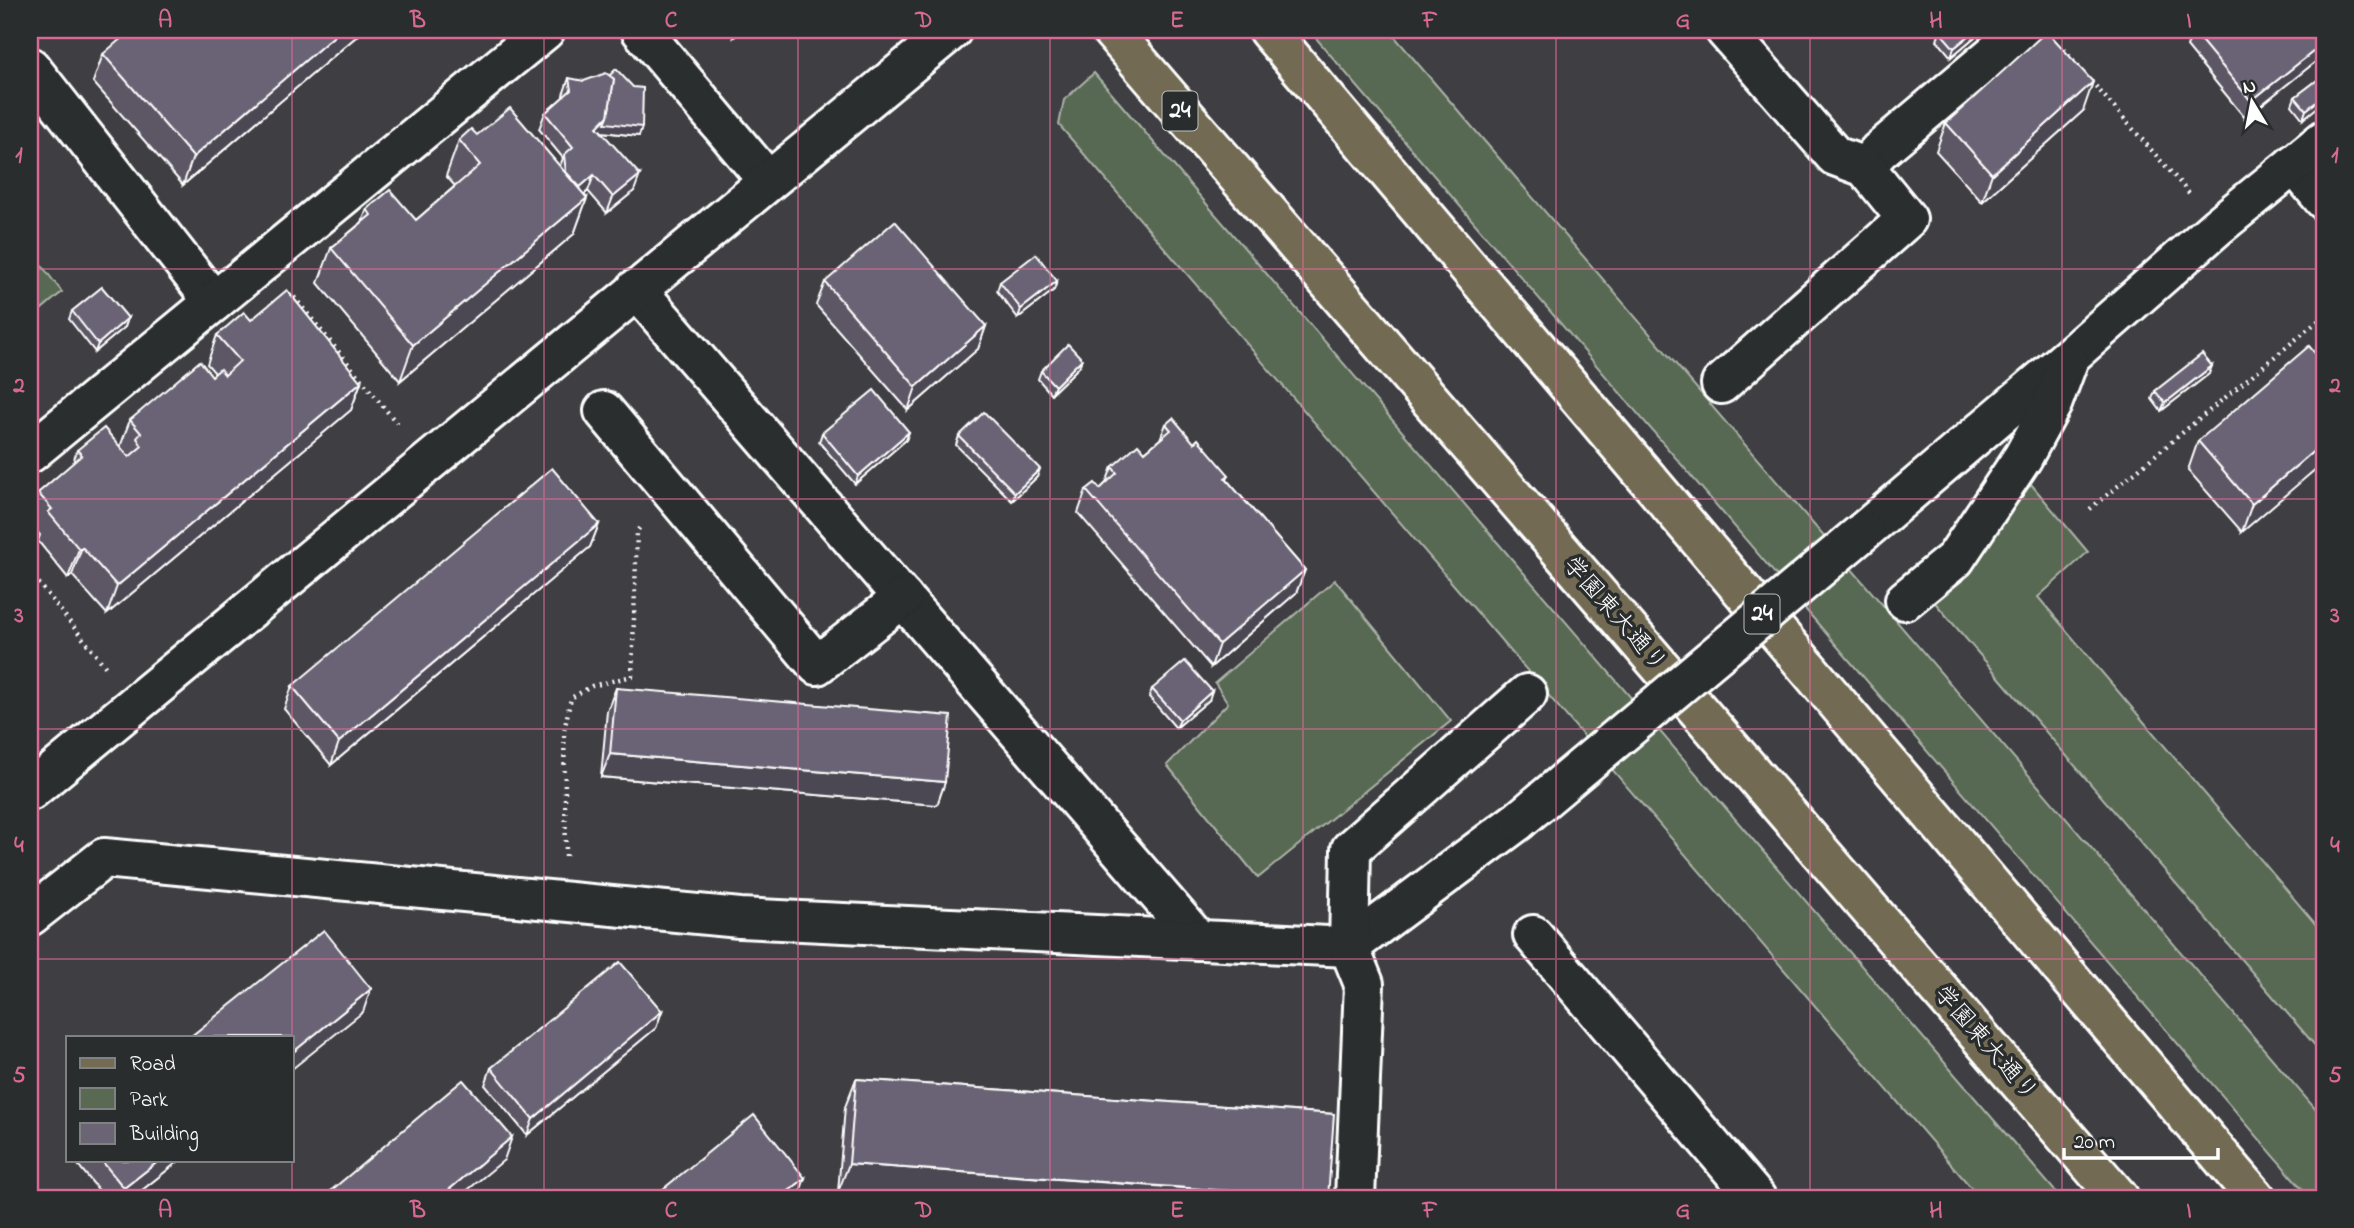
<svg xmlns="http://www.w3.org/2000/svg" width="2354" height="1228" viewBox="0 0 2354 1228" font-family="'Indie Flower','Klee One',sans-serif">
<rect width="100%" height="100%" fill="#3e3e43"/>
<filter id="ink" filterUnits="userSpaceOnUse"><feTurbulence type="fractalNoise" baseFrequency=".0143" numOctaves="2"/><feDisplacementMap in="SourceGraphic" scale="14" xChannelSelector="R" yChannelSelector="G"/><feConvolveMatrix kernelMatrix="1 2 1 2 8 2 1 2 1" color-interpolation-filters="sRGB"/></filter>
<g filter="url(#ink)">
<g fill="#596952" stroke="#acb4a8" stroke-width="2">
<polygon points="1309,30 1389,30 2324,1119 2324,1198 2310,1198"/>
<polygon points="1094,73 2061,1198 1980,1198 1059,125 1064,100"/>
<polygon points="30,250 62,292 30,319"/>
<polygon points="2031,484 2088,552 2038,597 2324,934 2324,1056 1931,598 1984,548"/>
<polygon points="1335,580 1451,721 1258,878 1167,765 1228,703 1215,683"/>
</g>
<g fill="none" stroke-linecap="round" stroke-linejoin="round">
<defs>
<g id="minor">
<polyline points="641,30 768,181"/>
<polyline points="30,67 214,302"/>
<polyline points="2294,164 2324,200"/>
<polyline points="1865,167 1879,151 2022,30"/>
<polyline points="636,289 1198,940"/>
<polyline points="1721,384 1907,219 1865,167 1835,156 1725,30"/>
<polyline points="604,411 817,665 903,598"/>
<polyline points="30,453 545,30"/>
<polyline points="1864,531 2070,356 2218,226 2324,140"/>
<polyline points="1905,600 1955,559 2023,457 2052,404 2068,361"/>
<polyline points="30,791 952,30"/>
<polyline points="30,916 104,858 740,918 1349,947 1518,821"/>
<polyline points="1533,935 1756,1198"/>
<polyline points="1355,1198 1364,984 1349,947 1351,849 1527,694"/>
</g>
<g id="major">
<polyline points="1111,30 2119,1198"/>
<polyline points="1268,30 2256,1198"/>
</g>
</defs>
<use href="#minor" stroke="#fff" stroke-width="44"/>
<use href="#major" stroke="#fff" stroke-width="44"/>
<g stroke="#fff" stroke-width="4.5" stroke-dasharray="2 5" stroke-linecap="butt">
<polyline points="2064,49 2081,69"/>
<polyline points="2091,81 2189,193"/>
<polyline points="294,297 399,426"/>
<polyline points="2090,509 2324,316"/>
<polyline points="30,572 108,670"/>
<polyline points="566,856 564,731 571,698 592,686 632,676 637,531 641,526"/>
</g>
<use href="#minor" stroke="#2a2d2e" stroke-width="38"/>
<use href="#major" stroke="#736b52" stroke-width="38"/>
<defs>
<polyline id="minor-bridge" points="1518,821 1864,531"/>
</defs>
<use href="#minor-bridge" stroke="#fff" stroke-width="44" stroke-linecap="butt"/>
<use href="#minor-bridge" stroke="#2a2d2e" stroke-width="38"/>
</g>
<g fill="#5c5665" stroke="#fff" stroke-width="2">
<polygon points="364,30 183,185 93,82 103,54"/>
<polygon points="728,30 742,30 734,37"/>
<polygon points="1943,30 1983,30 1951,57 1937,40 1940,32"/>
<polygon points="2195,30 2324,30 2321,38 2324,43 2319,59 2245,118 2187,47 2193,31"/>
<polygon points="2324,75 2303,119 2292,105 2295,97"/>
<polygon points="569,78 642,127 639,136 601,132 634,191 607,213 588,191 584,195 587,198 574,234 400,381 318,283 331,248 362,222 367,209 416,220 455,186 446,176 459,140 477,135 560,166 563,158 539,129 545,113 563,97 563,95"/>
<polygon points="2083,111 1982,202 1936,151 1946,123"/>
<polygon points="1057,281 1054,290 1018,318 997,291 1000,282"/>
<polygon points="825,282 986,326 978,349 908,410 816,305"/>
<polygon points="72,311 128,318 125,327 95,352 69,319"/>
<polygon points="251,320 361,382 351,410 107,614 72,575 68,578 38,541 40,535 30,524 30,516 38,493 73,463 77,450 120,447 130,420 212,376 215,373 207,364 217,335"/>
<polygon points="2324,364 2242,532 2188,470 2198,441"/>
<polygon points="1079,367 1051,394 1038,379 1041,371"/>
<polygon points="2209,374 2161,411 2152,399 2155,391"/>
<polygon points="1166,424 1194,443 1229,475 1227,480 1305,570 1296,593 1211,667 1078,513 1086,490 1100,489 1106,483 1112,467 1145,452 1160,439"/>
<polygon points="909,432 906,440 855,484 819,442 822,433"/>
<polygon points="959,436 1037,477 1012,501 956,445"/>
<polygon points="599,524 590,547 331,765 284,709 292,686"/>
<polygon points="616,688 945,782 937,805 601,777 607,711"/>
<polygon points="1152,689 1209,700 1176,728 1149,697"/>
<polygon points="662,1011 656,1028 527,1135 485,1085 491,1068"/>
<polygon points="856,1079 1334,1114 838,1192 845,1107"/>
<polygon points="74,1160 180,1160 132,1198 105,1198"/>
</g>
<g fill="#4b4652" stroke="#fff" stroke-width="2">
<polygon points="341,30 364,30 183,185 193,157"/>
<polygon points="736,30 742,30 734,37"/>
<polygon points="1976,30 1983,30 1951,57 1954,48"/>
<polygon points="2320,30 2324,30 2324,36 2315,43"/>
<polygon points="2324,43 2319,59 2245,118 2251,101"/>
<polygon points="2093,82 2083,111 1982,202 1992,174"/>
<polygon points="2324,96 2324,102 2303,119 2306,110"/>
<polygon points="608,116 642,127 639,136 602,132 597,127"/>
<polygon points="594,175 588,191 574,203 580,187"/>
<polygon points="640,175 634,191 607,213 613,197"/>
<polygon points="587,198 574,234 400,381 413,345"/>
<polygon points="1057,281 1054,290 1018,318 1021,309"/>
<polygon points="128,318 125,327 95,352 98,344"/>
<polygon points="986,326 978,349 908,410 916,387"/>
<polygon points="1082,359 1079,367 1051,394 1055,386"/>
<polygon points="2212,366 2209,374 2161,411 2165,403"/>
<polygon points="361,382 351,410 107,614 117,586"/>
<polygon points="909,432 906,440 855,484 858,476"/>
<polygon points="2324,442 2324,462 2242,532 2252,504"/>
<polygon points="1040,469 1037,477 1012,501 1015,493"/>
<polygon points="599,524 590,547 331,765 339,742"/>
<polygon points="82,547 72,575 68,578 79,549"/>
<polygon points="1305,570 1296,593 1211,667 1219,644"/>
<polygon points="1212,691 1209,700 1176,728 1180,720"/>
<polygon points="610,754 945,782 937,805 601,777"/>
<polygon points="371,989 363,1012 292,1069 292,1053"/>
<polygon points="662,1011 656,1028 527,1135 533,1119"/>
<polygon points="512,1137 504,1160 458,1198 439,1198"/>
<polygon points="160,1160 180,1160 132,1198 121,1198 124,1188"/>
<polygon points="849,1164 1321,1198 921,1198 838,1192"/>
<polygon points="805,1178 798,1198 780,1198"/>
</g>
<g fill="#6b6475" stroke="#fff" stroke-width="2">
<polygon points="131,30 341,30 193,157 103,54"/>
<polygon points="1943,30 1976,30 1954,48 1940,32"/>
<polygon points="2195,30 2314,30 2324,43 2251,101 2193,31"/>
<polygon points="2047,31 2093,82 1992,174 1946,123"/>
<polygon points="616,69 633,87 643,88 642,127 605,123 608,116 614,79 609,76"/>
<polygon points="606,73 614,79 608,116 597,127 640,175 613,197 594,175 580,187 566,172 564,155 573,147 545,113 571,90 569,78 584,81"/>
<polygon points="2324,75 2324,96 2306,110 2295,97"/>
<polygon points="510,108 587,198 413,345 331,248 371,215 367,209 390,190 416,220 480,165 459,140 471,129 477,135"/>
<polygon points="895,221 986,326 916,387 825,282"/>
<polygon points="1036,254 1057,281 1021,309 1000,282"/>
<polygon points="102,287 128,318 98,344 72,311"/>
<polygon points="287,290 361,382 117,586 82,547 79,549 48,512 52,509 38,493 82,455 77,450 104,428 129,457 142,446 137,438 141,433 130,420 200,361 212,376 220,369 225,375 240,361 217,335 244,312 251,320"/>
<polygon points="1068,344 1082,359 1055,386 1041,371"/>
<polygon points="2309,346 2324,364 2324,442 2252,504 2198,441"/>
<polygon points="2202,354 2212,366 2165,403 2155,391"/>
<polygon points="874,390 909,432 858,476 822,433"/>
<polygon points="984,412 1040,469 1015,493 959,436"/>
<polygon points="1173,418 1194,443 1198,439 1229,475 1225,478 1305,570 1219,644 1086,490 1095,483 1100,489 1117,473 1112,467 1138,444 1145,452 1171,430 1166,424"/>
<polygon points="552,468 599,524 339,742 292,686"/>
<polygon points="1185,661 1212,691 1180,720 1152,689"/>
<polygon points="616,688 951,716 945,782 610,754"/>
<polygon points="324,930 371,989 292,1053 292,1037 190,1037"/>
<polygon points="620,962 662,1011 533,1119 491,1068"/>
<polygon points="856,1079 1334,1114 1328,1198 849,1164"/>
<polygon points="463,1080 512,1137 439,1198 322,1198"/>
<polygon points="754,1115 805,1178 780,1198 652,1198"/>
<polygon points="101,1160 160,1160 124,1188"/>
</g>
</g>
<path fill="none" stroke="#d76994" stroke-width="2" stroke-opacity="0.55" d="M292 30V1037M544 30V1198M798 30V1198M1050 30V1198M1303 30V1198M1556 30V1198M1810 30V1198M2062 30V1198M30 269H2324M30 499H2324M30 729H2324M30 959H2324M292 1160V1198"/>
<g text-anchor="middle" dominant-baseline="central" stroke-width="7" stroke-linejoin="round" paint-order="stroke">
<g fill="#2a2d2e" stroke="#bfc0c0" stroke-width="2">
<rect x="1162.5" y="91.5" width="35" height="39" rx="5"/>
<rect x="1744.5" y="594.5" width="35" height="39" rx="5"/>
</g>
<g font-size="23" font-weight="bold" fill="#fff">
<text x="1180" y="111">24</text>
<text x="1762" y="614">24</text>
</g>
<g font-size="24" fill="#fff" stroke="#2a2d2e">
<text transform="translate(1614 615) rotate(49)">学園東大通り</text>
<text transform="translate(1985 1044) rotate(49)">学園東大通り</text>
</g>
</g>
<rect width="2354" height="1228" fill="none" stroke="#2a2d2e" stroke-width="77"/>
<rect x="66" y="1036" width="228" height="126" fill="#2a2d2e" stroke="#7f8182" stroke-width="2"/>
<rect x="80" y="1058" width="35" height="10" fill="#736b52" stroke="#7f8182" stroke-width="2"/>
<text x="130" y="1070" font-size="21" fill="#ffffff">Road</text>
<rect x="80" y="1088" width="35" height="21" fill="#596952" stroke="#7f8182" stroke-width="2"/>
<text x="130" y="1106" font-size="21" fill="#ffffff">Park</text>
<rect x="80" y="1123" width="35" height="21" fill="#6b6475" stroke="#7f8182" stroke-width="2"/>
<text x="130" y="1140" font-size="21" fill="#ffffff">Building</text>
<g transform="translate(2252 102) rotate(350)" stroke="#2a2d2e" stroke-width="5" paint-order="stroke">
<path d="M0-5L12 26L0 18L-12 26Z" fill="#ffffff"/>
<text y="-10" font-size="19" font-weight="bold" text-anchor="middle" fill="#ffffff">N</text>
</g>
<path d="M2064 1148v10h154v-10" fill="none" stroke="#ffffff" stroke-width="3.5"/>
<text x="2074" y="1148" font-size="21" fill="#ffffff" stroke="#2a2d2e" stroke-width="5" paint-order="stroke">20 m</text>
<rect x="38" y="38" width="2278" height="1152" fill="none" stroke="#d76994" stroke-width="2.5"/>
<g font-size="23" text-anchor="middle" font-weight="bold" fill="#d76994">
<text x="165" y="27">A</text>
<text x="418" y="27">B</text>
<text x="671" y="27">C</text>
<text x="924" y="27">D</text>
<text x="1177" y="27">E</text>
<text x="1430" y="27">F</text>
<text x="1683" y="27">G</text>
<text x="1936" y="27">H</text>
<text x="2189" y="27">I</text>
<text x="19" y="162">1</text>
<text x="2335" y="162">1</text>
<text x="19" y="392">2</text>
<text x="2335" y="392">2</text>
<text x="19" y="622">3</text>
<text x="2335" y="622">3</text>
<text x="19" y="852">4</text>
<text x="2335" y="852">4</text>
<text x="19" y="1082">5</text>
<text x="2335" y="1082">5</text>
<text x="165" y="1217">A</text>
<text x="418" y="1217">B</text>
<text x="671" y="1217">C</text>
<text x="924" y="1217">D</text>
<text x="1177" y="1217">E</text>
<text x="1430" y="1217">F</text>
<text x="1683" y="1217">G</text>
<text x="1936" y="1217">H</text>
<text x="2189" y="1217">I</text>
</g>
</svg>
